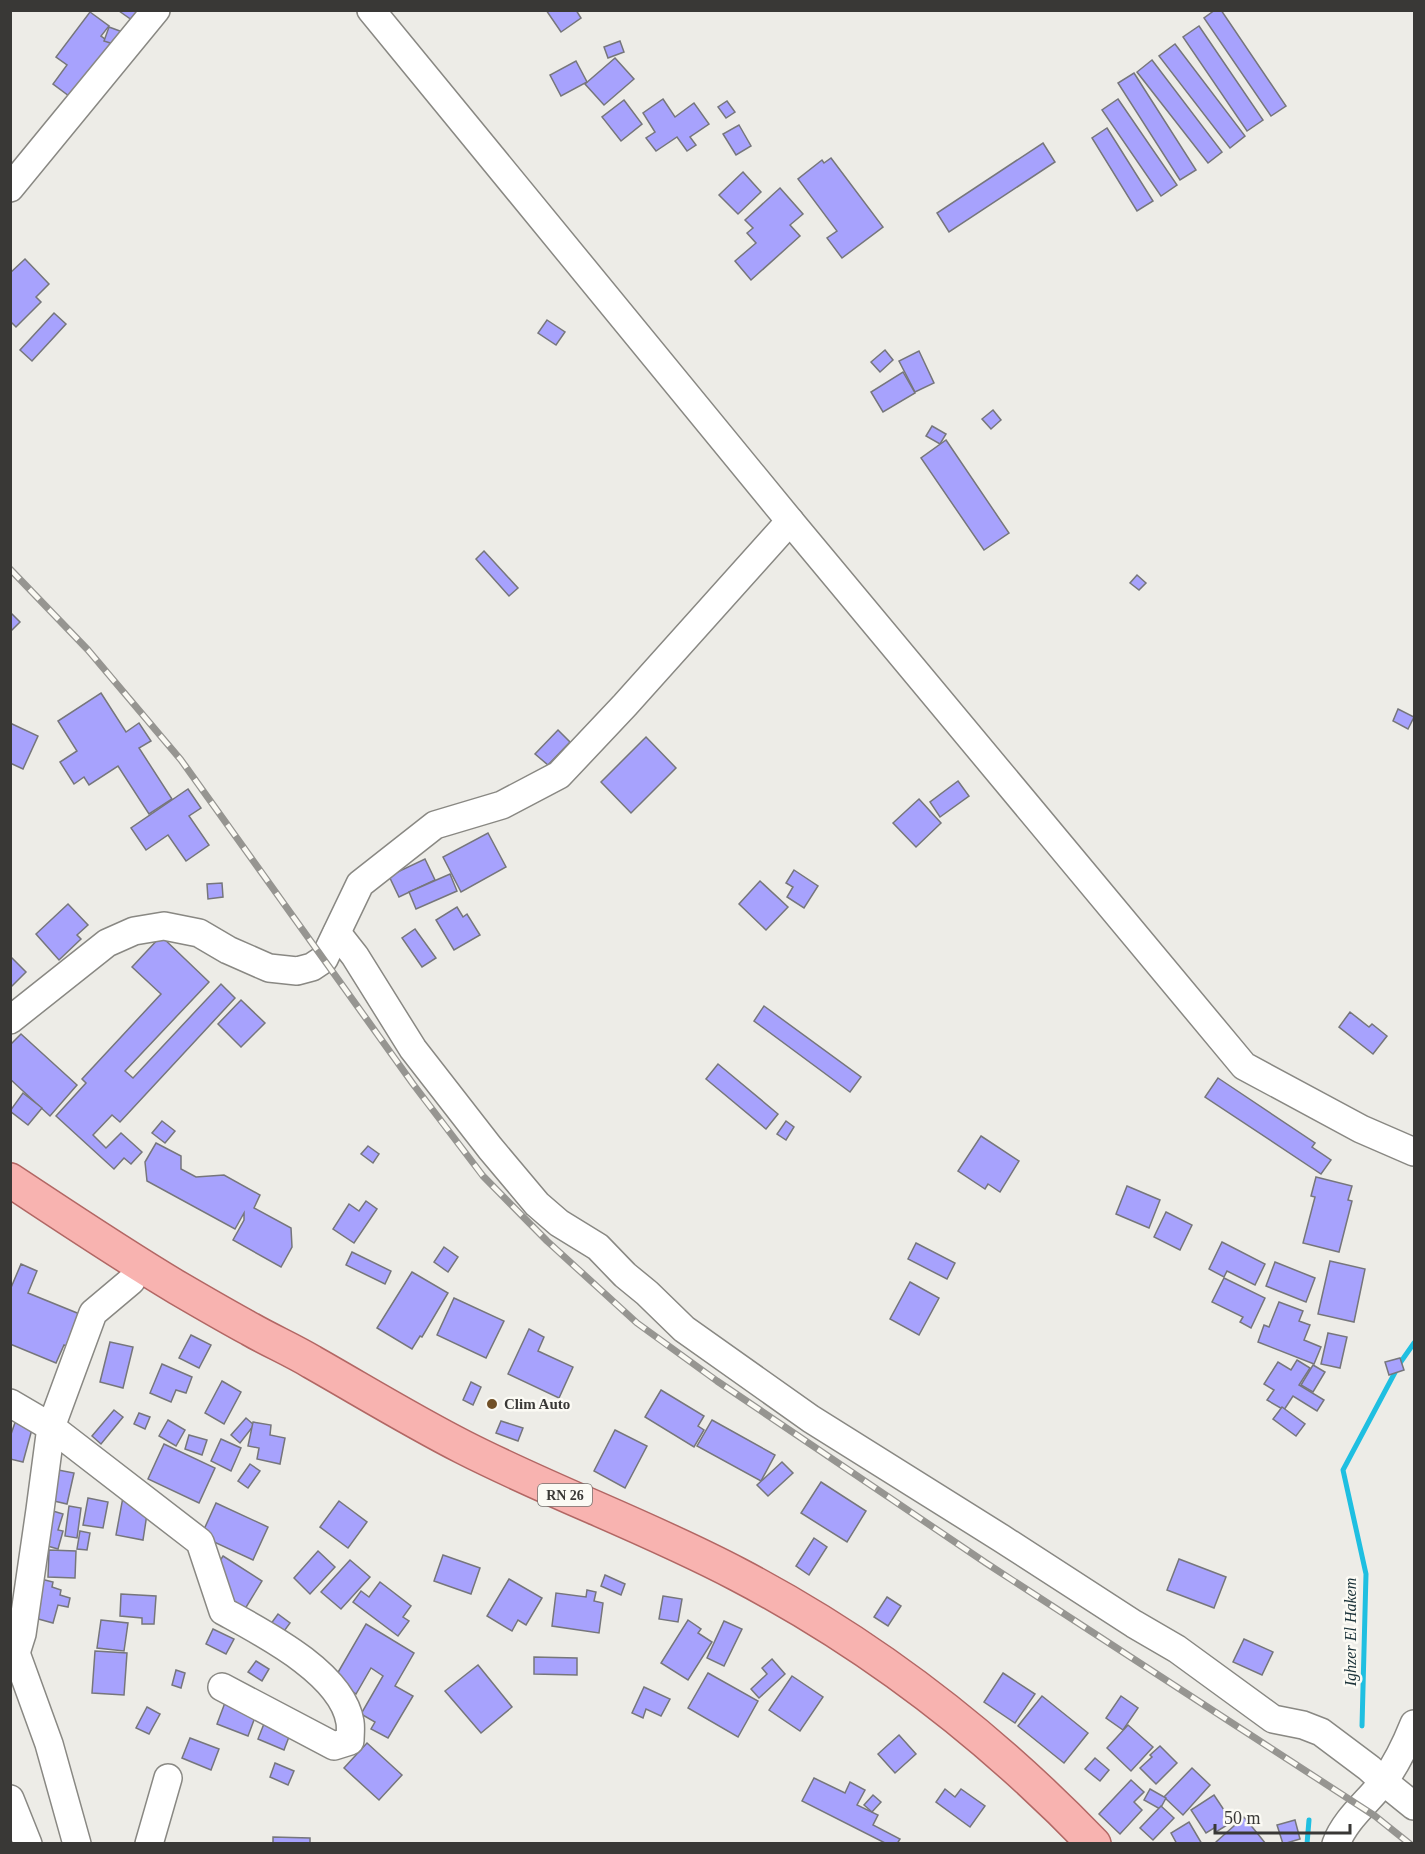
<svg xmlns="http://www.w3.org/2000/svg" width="1425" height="1854" viewBox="0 0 1425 1854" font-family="Georgia,serif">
<rect width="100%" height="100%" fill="#edece7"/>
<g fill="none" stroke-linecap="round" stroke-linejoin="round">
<g stroke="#1fbfe1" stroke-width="5">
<polyline points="1362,1726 1366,1574 1343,1470 1400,1363 1414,1343"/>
<polyline points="1307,1844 1309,1820"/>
</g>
</g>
<g fill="#a7a2fd" stroke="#76767b" stroke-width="1.5">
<polygon points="148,10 142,27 119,11"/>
<polygon points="546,10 576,10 581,18 561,32"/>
<polygon points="1215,10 1221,10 1286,106 1271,116 1204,18"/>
<polygon points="90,12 109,26 101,36 113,45 73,99 53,84 67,65 56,57"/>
<polygon points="1199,26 1263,120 1247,131 1183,37"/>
<polygon points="109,27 128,34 123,47 104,41"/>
<polygon points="620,41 624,52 608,58 604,47"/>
<polygon points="1175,44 1245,136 1230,148 1159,56"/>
<polygon points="615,58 634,79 604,105 585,84"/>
<polygon points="1152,60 1222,152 1208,163 1137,72"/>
<polygon points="576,61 587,82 561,96 550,75"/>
<polygon points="1134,73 1196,170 1180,180 1118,83"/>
<polygon points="663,99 675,117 694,103 709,124 690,137 696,145 687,151 677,137 656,151 646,138 655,132 643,113"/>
<polygon points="1118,99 1177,185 1161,196 1102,110"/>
<polygon points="624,100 642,124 621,141 602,117"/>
<polygon points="727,101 735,112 726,118 718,107"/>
<polygon points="739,125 751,146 736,155 723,134"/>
<polygon points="1107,128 1153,201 1137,211 1092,138"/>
<polygon points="1043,143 1055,162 949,232 937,213"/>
<polygon points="831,158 883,227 842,258 827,238 837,231 798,179 822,160 824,163"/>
<polygon points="743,172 761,192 738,214 719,195"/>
<polygon points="780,188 803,214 790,225 800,236 751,280 735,261 756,243 747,233 753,228 745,220"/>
<polygon points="25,259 49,284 36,297 41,302 16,327 10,321 10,273"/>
<polygon points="54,313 66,324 32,361 20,350"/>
<polygon points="547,320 565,332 556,345 538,333"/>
<polygon points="885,350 893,360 880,372 871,362"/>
<polygon points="919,351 934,383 915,392 899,361"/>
<polygon points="903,372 915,393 883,412 871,392"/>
<polygon points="993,410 1001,420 991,429 982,419"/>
<polygon points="932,426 946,434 940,444 926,436"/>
<polygon points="946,440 1009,533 984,550 921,458"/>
<polygon points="484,551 518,588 509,596 476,559"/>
<polygon points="1137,575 1146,583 1139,590 1130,583"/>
<polygon points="10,612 20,622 10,632"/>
<polygon points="101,693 126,732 139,723 151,741 139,748 172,799 149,814 118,766 89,785 84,777 74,784 60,762 77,751 58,721"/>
<polygon points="1398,709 1414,717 1408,729 1393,721"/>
<polygon points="10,723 38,736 23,769 10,763"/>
<polygon points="558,730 570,742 548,765 535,754"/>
<polygon points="646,737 676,768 631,813 601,782"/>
<polygon points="958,781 969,796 940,817 930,802"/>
<polygon points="188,789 201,808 189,816 209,845 186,861 168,835 146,850 131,828"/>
<polygon points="919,799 941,823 916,847 893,823"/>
<polygon points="488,833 506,867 461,892 443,857"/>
<polygon points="425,859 435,880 399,897 389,876"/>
<polygon points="794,870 818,886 804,908 787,897 793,887 786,883"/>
<polygon points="450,874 457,891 416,909 409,892"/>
<polygon points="760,881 788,907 766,930 739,904"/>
<polygon points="222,883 223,897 208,899 207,884"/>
<polygon points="68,904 88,925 77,935 81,939 59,960 36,934"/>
<polygon points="457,907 463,917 467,914 480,935 454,950 436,920"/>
<polygon points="415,929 436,958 422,967 402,938"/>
<polygon points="161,936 209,982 125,1071 133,1078 221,984 235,998 120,1122 112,1115 93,1135 106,1148 121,1133 142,1152 131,1164 124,1158 114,1169 56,1116 86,1083 82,1079 161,994 132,967"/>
<polygon points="10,956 26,972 10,988"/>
<polygon points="241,1000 265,1023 241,1047 218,1024"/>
<polygon points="764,1006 861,1077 850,1092 754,1021"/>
<polygon points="1350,1012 1369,1027 1372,1024 1387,1036 1373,1054 1339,1027"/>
<polygon points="21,1034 77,1085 50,1116 10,1079 10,1045"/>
<polygon points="718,1064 778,1114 766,1129 706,1079"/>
<polygon points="1218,1078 1315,1143 1312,1147 1331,1160 1321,1174 1205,1097"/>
<polygon points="23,1093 42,1108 28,1125 10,1111"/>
<polygon points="162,1121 175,1131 165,1143 152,1133"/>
<polygon points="786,1121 794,1127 786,1140 777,1134"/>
<polygon points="981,1136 1019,1161 1000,1192 988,1184 985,1189 958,1171"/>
<polygon points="156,1143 181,1156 181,1169 196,1177 224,1175 260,1195 254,1208 291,1228 292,1247 281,1267 233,1240 244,1220 244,1213 235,1229 147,1181 145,1162"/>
<polygon points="368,1146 379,1154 373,1163 361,1154"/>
<polygon points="1316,1177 1352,1186 1348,1200 1352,1201 1339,1252 1303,1243 1315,1197 1311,1196"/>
<polygon points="1127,1186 1160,1200 1149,1228 1116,1214"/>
<polygon points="366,1201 377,1209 354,1243 333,1229 349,1204 359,1211"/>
<polygon points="1166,1212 1192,1225 1180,1250 1154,1237"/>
<polygon points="1222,1242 1265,1264 1255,1285 1227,1271 1224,1277 1209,1269"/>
<polygon points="916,1243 955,1263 947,1279 908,1259"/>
<polygon points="444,1247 458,1257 448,1272 434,1262"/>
<polygon points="352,1252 391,1271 385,1284 346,1265"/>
<polygon points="1330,1261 1365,1269 1354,1322 1318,1314"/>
<polygon points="1275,1262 1315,1278 1306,1302 1266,1286"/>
<polygon points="21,1264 37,1271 28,1293 87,1317 74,1349 64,1345 56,1363 10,1344 10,1290"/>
<polygon points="412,1272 448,1293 422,1337 420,1336 412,1349 377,1328"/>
<polygon points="1224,1278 1265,1298 1251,1328 1240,1322 1243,1317 1212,1302"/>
<polygon points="910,1282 939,1298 919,1335 890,1319"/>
<polygon points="454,1298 504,1321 486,1358 437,1335"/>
<polygon points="1279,1302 1303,1311 1299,1321 1310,1325 1304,1340 1321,1347 1314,1364 1258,1342 1264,1325 1269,1327"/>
<polygon points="529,1329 544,1337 538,1351 573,1367 559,1398 508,1374"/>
<polygon points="1328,1333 1347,1337 1340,1368 1321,1364"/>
<polygon points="191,1335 211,1345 199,1368 179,1358"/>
<polygon points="110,1342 133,1347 123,1388 100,1382"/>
<polygon points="1400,1358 1404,1370 1389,1375 1385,1362"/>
<polygon points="1297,1360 1310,1368 1299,1385 1324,1400 1317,1411 1293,1396 1284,1410 1267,1400 1274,1390 1264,1384 1278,1362 1291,1370"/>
<polygon points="162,1364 192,1377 186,1393 176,1390 171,1402 150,1393"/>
<polygon points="1313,1365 1325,1372 1313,1392 1301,1385"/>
<polygon points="222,1381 241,1392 224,1424 205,1413"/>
<polygon points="471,1382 481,1387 473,1405 463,1400"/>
<polygon points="661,1390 704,1416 698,1426 704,1430 694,1447 645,1417"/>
<polygon points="1282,1407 1305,1424 1296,1436 1273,1419"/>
<polygon points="114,1410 123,1417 101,1444 92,1436"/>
<polygon points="139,1413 150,1417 145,1429 134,1424"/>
<polygon points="17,1417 34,1422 23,1462 10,1459 10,1437"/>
<polygon points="246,1418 254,1425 240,1443 231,1435"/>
<polygon points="168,1420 185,1430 176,1446 159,1436"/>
<polygon points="712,1420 775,1455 761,1481 697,1446"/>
<polygon points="501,1421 523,1428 518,1441 496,1433"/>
<polygon points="253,1422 271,1425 270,1435 285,1438 280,1464 257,1459 259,1448 248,1446"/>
<polygon points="615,1430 647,1446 625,1488 594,1471"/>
<polygon points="189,1435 207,1440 202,1455 185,1449"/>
<polygon points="221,1439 241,1448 231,1471 211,1461"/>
<polygon points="164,1444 215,1468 199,1503 148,1479"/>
<polygon points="782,1462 793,1473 768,1496 757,1485"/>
<polygon points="250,1464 260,1471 248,1488 238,1481"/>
<polygon points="48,1468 74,1473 67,1504 41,1498"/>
<polygon points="821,1482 866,1511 847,1542 801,1513"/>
<polygon points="123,1497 149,1501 143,1540 116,1535"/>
<polygon points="88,1498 108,1502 103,1528 83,1525"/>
<polygon points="339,1501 367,1522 348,1548 320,1527"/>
<polygon points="216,1503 268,1527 253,1560 201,1536"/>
<polygon points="69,1506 81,1508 77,1538 65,1536"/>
<polygon points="43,1508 63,1514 58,1530 63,1531 58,1549 37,1543"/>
<polygon points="80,1531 90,1533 87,1550 77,1549"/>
<polygon points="814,1538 827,1547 809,1575 796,1566"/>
<polygon points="49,1550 76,1551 75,1578 48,1577"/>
<polygon points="318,1551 335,1567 310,1594 294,1578"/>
<polygon points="443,1555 480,1568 471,1594 434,1581"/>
<polygon points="223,1556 262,1581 245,1609 229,1599 211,1575"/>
<polygon points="1179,1559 1226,1577 1214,1608 1167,1590"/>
<polygon points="350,1560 370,1577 341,1609 321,1592"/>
<polygon points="605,1575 625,1584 621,1595 601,1586"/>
<polygon points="41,1579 53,1582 52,1587 61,1590 60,1595 70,1598 68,1607 58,1605 53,1623 31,1617"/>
<polygon points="509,1579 542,1598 526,1625 518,1620 512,1631 487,1616"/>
<polygon points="380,1582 411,1606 403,1617 409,1621 398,1636 353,1602 361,1591 369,1597"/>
<polygon points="587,1590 596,1592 594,1601 603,1603 599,1633 552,1626 556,1593 586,1597"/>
<polygon points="121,1594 156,1596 154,1624 142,1624 142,1618 120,1616"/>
<polygon points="663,1596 682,1599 678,1622 659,1619"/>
<polygon points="887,1597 901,1606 888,1626 874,1617"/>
<polygon points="278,1614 290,1623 282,1634 270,1625"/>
<polygon points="101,1620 128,1623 124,1651 97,1648"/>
<polygon points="688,1620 701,1629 698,1633 712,1642 688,1680 661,1663"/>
<polygon points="724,1621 742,1629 724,1666 707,1658"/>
<polygon points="366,1624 414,1653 395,1686 413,1696 388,1738 371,1729 375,1722 361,1714 383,1676 371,1668 356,1694 333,1681"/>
<polygon points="213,1629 234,1639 226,1654 206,1644"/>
<polygon points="1244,1639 1273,1652 1262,1675 1233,1662"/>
<polygon points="95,1651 127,1653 124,1695 92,1693"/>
<polygon points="534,1657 577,1658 577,1675 534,1674"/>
<polygon points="772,1659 785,1674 759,1698 751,1689 767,1674 762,1668"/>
<polygon points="256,1661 269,1669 262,1681 248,1672"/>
<polygon points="478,1665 512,1707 481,1733 445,1691"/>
<polygon points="176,1670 185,1673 181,1688 172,1685"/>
<polygon points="708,1673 758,1701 738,1737 688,1708"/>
<polygon points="1003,1673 1035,1694 1015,1723 984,1702"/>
<polygon points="792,1676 823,1697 800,1731 769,1710"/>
<polygon points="232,1684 263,1696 248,1736 217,1724"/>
<polygon points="644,1687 670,1699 661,1716 646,1709 643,1718 632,1713"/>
<polygon points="1042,1696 1088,1733 1064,1763 1018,1726"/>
<polygon points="1121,1696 1138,1708 1123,1730 1106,1718"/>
<polygon points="147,1707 160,1714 149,1734 136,1728"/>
<polygon points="269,1711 295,1721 284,1750 258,1739"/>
<polygon points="1128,1725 1153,1747 1131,1771 1107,1748"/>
<polygon points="899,1735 916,1754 895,1773 878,1754"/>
<polygon points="190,1738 219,1749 211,1770 182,1758"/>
<polygon points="367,1743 402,1775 379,1800 344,1768"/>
<polygon points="1160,1746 1177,1763 1156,1784 1140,1768 1152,1757 1150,1755"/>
<polygon points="1095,1758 1109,1770 1100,1781 1085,1769"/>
<polygon points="275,1763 294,1771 288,1785 270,1777"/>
<polygon points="1192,1768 1210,1785 1183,1815 1164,1797"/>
<polygon points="814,1778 845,1793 850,1782 865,1790 857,1805 878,1815 873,1825 900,1839 897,1844 887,1844 802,1801"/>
<polygon points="1131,1780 1144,1792 1134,1802 1142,1810 1120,1834 1099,1814"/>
<polygon points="945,1789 955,1797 961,1789 985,1806 970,1827 936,1802"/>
<polygon points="1150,1789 1166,1798 1160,1809 1144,1800"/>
<polygon points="873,1795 881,1802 872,1812 864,1805"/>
<polygon points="1214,1795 1232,1822 1216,1832 1214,1828 1206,1833 1191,1810"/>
<polygon points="1161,1806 1174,1818 1153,1840 1140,1828"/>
<polygon points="1244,1817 1266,1844 1215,1844 1216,1842"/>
<polygon points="1295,1820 1300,1839 1283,1844 1277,1825"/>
<polygon points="1189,1822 1202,1844 1177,1844 1171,1833"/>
<polygon points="273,1837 310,1838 310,1844 273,1844"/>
</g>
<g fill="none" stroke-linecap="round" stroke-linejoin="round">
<defs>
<g id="minor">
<polyline points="371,10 790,521 1244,1066 1361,1129 1414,1152"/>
<polyline points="10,188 156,10"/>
<polyline points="337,933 355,956 413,1049 490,1148 537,1204 559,1223 598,1247 625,1275 647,1293 684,1329 811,1419 1001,1538 1134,1624 1177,1649 1273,1719 1303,1725 1321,1732 1369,1768 1383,1781 1414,1806"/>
<polyline points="10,1020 107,943 134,931 164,926 199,933 228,950 269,968 297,971 312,967 324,959 360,884 435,825 502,805 559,775 625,705 790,521"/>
<path d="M10 1403 51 1427 200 1542 223 1611C263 1633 342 1673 350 1722 351 1728 350 1735 350 1741L334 1746 222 1687"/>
<polyline points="10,1653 16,1653 22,1634 40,1510 51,1427 93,1313 131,1281"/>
<polyline points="16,1653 49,1744 77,1844"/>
<polyline points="10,1799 28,1844"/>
<polyline points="149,1844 168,1778"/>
<path d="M1336 1844C1345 1819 1369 1801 1384 1781 1397 1763 1406 1744 1414 1724"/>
</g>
<path id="major" d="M10 1180C66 1217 121 1254 178 1288 202 1302 226 1316 250 1329 271 1341 292 1350 312 1362 363 1391 412 1421 463 1447 553 1493 648 1527 737 1574 869 1643 990 1736 1094 1844"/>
</defs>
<use href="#minor" stroke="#898883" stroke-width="30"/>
<use href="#major" stroke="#b26764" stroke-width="36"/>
<use href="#minor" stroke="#fff" stroke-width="27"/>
<use href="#major" stroke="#f8b3b0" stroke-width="33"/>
<defs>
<polyline id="rail" points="10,569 88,650 181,760 413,1084 483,1176 547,1241 637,1323 717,1381 986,1563 1375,1816 1410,1844"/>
</defs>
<use href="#rail" stroke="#969591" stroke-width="7"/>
<use href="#rail" stroke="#fbfaf4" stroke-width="4.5" stroke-dasharray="14" stroke-linecap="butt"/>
</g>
<circle fill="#715027" stroke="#fbfaf4" stroke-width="2" cx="492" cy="1404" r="6"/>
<g text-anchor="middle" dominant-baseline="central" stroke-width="5" stroke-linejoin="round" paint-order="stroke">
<rect fill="#fbfaf4" stroke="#73726f" stroke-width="1.5" x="538" y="1484" width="54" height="22" rx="4.5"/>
<g font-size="14" font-weight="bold" fill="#393836">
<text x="565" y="1495">RN 26</text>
</g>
<g font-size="15" font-weight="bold" fill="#393836" stroke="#fbfaf4" text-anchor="start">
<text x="504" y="1404">Clim Auto</text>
</g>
<g font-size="16" font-style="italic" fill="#1b3239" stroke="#fbfaf4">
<text transform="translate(1350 1632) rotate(-90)">Ighzer El Hakem</text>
</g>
</g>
<rect width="1425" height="1854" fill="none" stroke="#393836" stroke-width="24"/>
<path d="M1215 1824v9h135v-9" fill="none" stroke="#393836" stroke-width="3"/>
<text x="1224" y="1824" font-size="18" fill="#393836" stroke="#fbfaf4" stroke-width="4.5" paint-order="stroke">50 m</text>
</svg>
